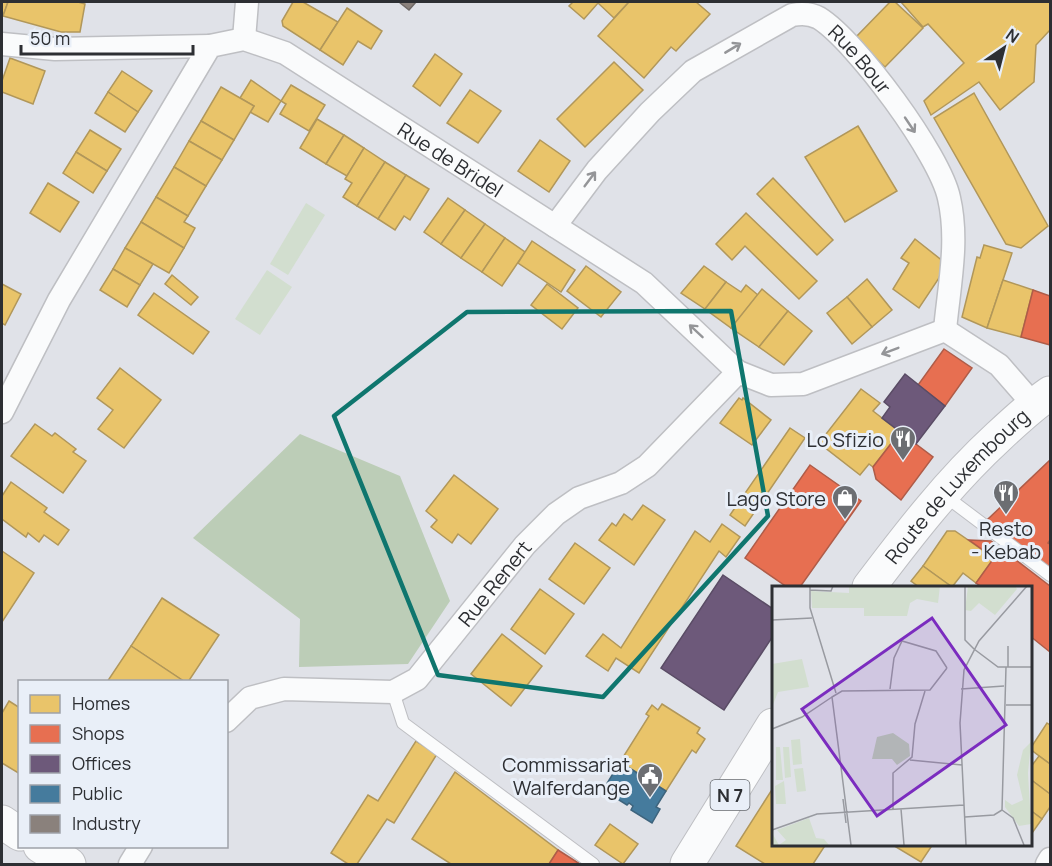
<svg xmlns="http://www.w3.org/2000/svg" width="1052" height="866" viewBox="0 0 1052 866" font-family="Manrope,sans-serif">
<rect width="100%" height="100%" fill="#e0e2e8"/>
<g fill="#d2decf">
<polygon points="306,203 325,215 288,275 270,264"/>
<polygon points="267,270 292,287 260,335 235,319"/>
</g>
<polygon fill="#bccdb7" points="300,434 400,476 450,601 408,664 299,667 300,619 193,538"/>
<g fill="#e9c46a" stroke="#b1975a" stroke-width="1.5">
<polygon points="2,2 8,2 3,16 2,16"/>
<polygon points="8,2 78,2 85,4 80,32 61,32 3,16"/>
<polygon points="293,2 303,2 338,22 320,50 283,26 282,21"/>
<polygon points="573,2 629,2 614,18 598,3 584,19 569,6"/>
<polygon points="629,2 696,2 710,14 676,51 671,47 644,78 598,36"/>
<polygon points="890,2 895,2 923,28 885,67 855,38"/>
<polygon points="901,2 1050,2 1050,30 1036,45 1034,82 1000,110 979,82 931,115 924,101 964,63 928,24 923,27"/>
<polygon points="347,8 382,31 371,49 358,41 343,65 320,50"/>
<polygon points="435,54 462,74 440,106 413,86"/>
<polygon points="10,58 45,71 33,104 2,92 2,81"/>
<polygon points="614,62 643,90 585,147 557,119"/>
<polygon points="122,71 152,91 138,112 108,92"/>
<polygon points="251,80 281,101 268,122 250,112 254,106 240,98"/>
<polygon points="291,85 325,105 309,131 280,114 286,104 281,101"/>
<polygon points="221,87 254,106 234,140 201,121"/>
<polygon points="470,90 501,111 478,143 447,123"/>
<polygon points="108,92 138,112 125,132 95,113"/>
<polygon points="974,93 1048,226 1021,248 1006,244 934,118"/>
<polygon points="317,119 344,135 326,164 300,148"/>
<polygon points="201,121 234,140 222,160 189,141"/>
<polygon points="858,126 897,191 845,222 805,157"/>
<polygon points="90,130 121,149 107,171 76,152"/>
<polygon points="344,135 364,148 347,176 326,164"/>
<polygon points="540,140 570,161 549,192 518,171"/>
<polygon points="189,141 222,160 206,186 174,167"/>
<polygon points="364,148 385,162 357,206 343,197 352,183 345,179"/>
<polygon points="76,152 107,171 93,193 63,173"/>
<polygon points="385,162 406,175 378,219 357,206"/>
<polygon points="174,167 206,186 188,216 156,197"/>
<polygon points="406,175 429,189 410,220 404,216 395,230 378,219"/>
<polygon points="773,178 833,240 817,255 757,194"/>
<polygon points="48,183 79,202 60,232 30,213"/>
<polygon points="156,197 188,216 184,222 195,228 184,248 141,222"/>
<polygon points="448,198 465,210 441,244 424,232"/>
<polygon points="465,210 485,224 461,258 441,244"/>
<polygon points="746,213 817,281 799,299 745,246 732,260 716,244"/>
<polygon points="141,222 184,248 169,273 125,248"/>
<polygon points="485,224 505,238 482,272 461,258"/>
<polygon points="505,238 525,252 502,286 482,272"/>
<polygon points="915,239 944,262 939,278 919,308 893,289 909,263 901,258"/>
<polygon points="532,241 575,270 561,292 518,263"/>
<polygon points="984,245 1012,253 987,328 962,317 977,257 980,258"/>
<polygon points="125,248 153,264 140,285 113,269"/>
<polygon points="586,266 621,292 601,317 567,291"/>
<polygon points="704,266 726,282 705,309 681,293"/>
<polygon points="113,269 140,285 127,307 100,290"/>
<polygon points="172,275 198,297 191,305 165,284"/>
<polygon points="867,279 892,310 872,327 847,297"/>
<polygon points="1003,280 1033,290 1021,337 987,328"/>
<polygon points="726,282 741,292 746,285 758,295 731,328 705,309"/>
<polygon points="2,284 21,294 5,325 2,323"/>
<polygon points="547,284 578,308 562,329 531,305"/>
<polygon points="762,289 788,311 759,347 731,328"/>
<polygon points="154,293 209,332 193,354 138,315"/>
<polygon points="847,297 872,327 852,344 827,313"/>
<polygon points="788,311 812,331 784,365 759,347"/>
<polygon points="120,368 161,400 124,448 98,429 113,410 97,398"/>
<polygon points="861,389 880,403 873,411 900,432 873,467 869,464 860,475 819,443"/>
<polygon points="739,398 742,400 743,398 771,420 752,445 720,423"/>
<polygon points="35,424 52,436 55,433 76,449 73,452 86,461 63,493 11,456"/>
<polygon points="790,428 805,438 745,526 730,515"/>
<polygon points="454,475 498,509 471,544 458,534 452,543 431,527 437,520 426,511"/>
<polygon points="11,482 47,508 44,512 69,530 58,545 44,535 39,542 28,533 26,537 2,519 2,496"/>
<polygon points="643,505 665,520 634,565 599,540 612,523 616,526 624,514 632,520"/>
<polygon points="722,524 740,537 726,557 719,551 639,673 616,658 608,671 586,656 603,634 621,648 695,531 710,542"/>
<polygon points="947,531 955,531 994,558 976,583 963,573 952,587 923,566"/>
<polygon points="575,543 610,568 584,604 549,579"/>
<polygon points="2,551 34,573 2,622"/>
<polygon points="923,566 952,587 919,587 911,581"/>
<polygon points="540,589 574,614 545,654 511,629"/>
<polygon points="162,598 219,635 188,682 185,682 131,646"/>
<polygon points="502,634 542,666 511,706 471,674"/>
<polygon points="131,646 185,682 107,682"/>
<polygon points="9,701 20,708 20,774 2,763 2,713"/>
<polygon points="662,704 700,728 697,733 705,739 696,753 692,750 666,791 620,762 649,716 646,714 652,705 658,710"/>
<polygon points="1047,723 1050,725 1050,764 1030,749"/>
<polygon points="416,741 437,754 394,823 387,819 357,864 348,864 331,853 368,795 378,801"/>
<polygon points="1039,756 1050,764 1050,794 1030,779 1030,768"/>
<polygon points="455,772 558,850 549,864 451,864 412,839"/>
<polygon points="1030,779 1050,794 1050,807 1042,819 1030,810"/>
<polygon points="773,788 773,844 826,844 813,864 765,864 736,846"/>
<polygon points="1030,810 1042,819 1030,836"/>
<polygon points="610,824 638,844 623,864 595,845"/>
<polygon points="891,844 933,844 921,862"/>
</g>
<g fill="#e76f51" stroke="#af5c48" stroke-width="1.5">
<polygon points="1033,290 1050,296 1050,345 1021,337"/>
<polygon points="944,349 972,368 945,406 918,385"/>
<polygon points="900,432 933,457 901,500 876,479 873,467"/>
<polygon points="1050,460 1050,540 1048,543 1050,544 1050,569 987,520"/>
<polygon points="810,465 861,501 800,587 787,587 745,558"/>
<polygon points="969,540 991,541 1050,586 1050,652 1030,636 1030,587 982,587 976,583 994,558"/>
<polygon points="558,850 580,864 549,864"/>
</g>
<g fill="#6d597a" stroke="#5a4c65" stroke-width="1.5">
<polygon points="905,374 945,406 916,444 882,418 890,407 884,402"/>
<polygon points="723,575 773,609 773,636 724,710 661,668"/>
</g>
<polygon fill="#457b9d" stroke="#3e647d" stroke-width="1.5" points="620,762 666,791 656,807 660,809 652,823 631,810 633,806 629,803 627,805 603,790"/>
<polygon fill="#8a817c" stroke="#6e6866" stroke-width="1.5" points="399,2 416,2 409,10"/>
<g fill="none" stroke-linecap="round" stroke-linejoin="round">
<defs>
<g id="lane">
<polyline points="944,495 1050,575"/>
<polyline points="393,692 403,723 593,864"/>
</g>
<g id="street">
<polyline points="244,39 247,2"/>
<polyline points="2,44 55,49 210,46"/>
<path id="s1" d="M555 226 597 170 650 112 693 71 792 15C802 13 810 13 819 18 856 41 940 155 949 198 959 241 949 286 945 330"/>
<polyline points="945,330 999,365 1033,404"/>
<path id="s2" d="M2 412 59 300 210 46 244 39 285 53 644 283 738 372 771 385 803 384 945 330"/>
<path id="s3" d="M226 721 250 698 284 689 393 692 417 679 525 545 556 514 579 498 621 483 647 466 738 372"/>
<polyline points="130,864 141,846"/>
<polyline points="1047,864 1050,859"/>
</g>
<g id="secondary">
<polyline points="2,822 20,834"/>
<polyline points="40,846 69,864"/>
</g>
<g id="primary">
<path id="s4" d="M869 587C909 534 949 482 998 437 1015 421 1031 406 1050 393"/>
<polyline points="687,864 773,725"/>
</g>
</defs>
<use href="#lane" stroke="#bebfc3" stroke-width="14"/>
<use href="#street" stroke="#bebfc3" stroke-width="25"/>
<use href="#secondary" stroke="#bebfc3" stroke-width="35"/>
<use href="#primary" stroke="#bebfc3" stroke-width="35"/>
<use href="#lane" stroke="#fafbfc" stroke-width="12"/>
<use href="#street" stroke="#fafbfc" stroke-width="22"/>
<use href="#secondary" stroke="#fafbfc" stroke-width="33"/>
<use href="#primary" stroke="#fafbfc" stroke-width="33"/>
</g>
<defs><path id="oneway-shaft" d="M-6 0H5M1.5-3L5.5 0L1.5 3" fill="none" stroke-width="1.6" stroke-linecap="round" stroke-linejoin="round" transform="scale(1.5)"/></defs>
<g stroke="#949598">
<use href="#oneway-shaft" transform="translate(733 48) rotate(-31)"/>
<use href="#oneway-shaft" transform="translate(910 125) rotate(56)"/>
<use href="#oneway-shaft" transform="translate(590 179) rotate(-53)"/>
<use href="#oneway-shaft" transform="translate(696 331) rotate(-137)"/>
<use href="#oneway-shaft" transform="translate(890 351) rotate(159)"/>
</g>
<path fill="none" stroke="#0f766e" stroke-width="4.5" stroke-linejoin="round" d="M731 311 768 516 603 697 438 675 334 416 467 312Z"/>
<defs>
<symbol id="restaurant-pin" viewBox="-11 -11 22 30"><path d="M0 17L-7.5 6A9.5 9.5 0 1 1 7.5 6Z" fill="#6c6e72" stroke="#e9eff8"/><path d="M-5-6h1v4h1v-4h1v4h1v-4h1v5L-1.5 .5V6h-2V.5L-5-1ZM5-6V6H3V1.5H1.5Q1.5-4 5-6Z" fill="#fff"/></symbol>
<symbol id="shop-pin" viewBox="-11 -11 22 30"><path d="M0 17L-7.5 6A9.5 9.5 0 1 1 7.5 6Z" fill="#6c6e72" stroke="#e9eff8"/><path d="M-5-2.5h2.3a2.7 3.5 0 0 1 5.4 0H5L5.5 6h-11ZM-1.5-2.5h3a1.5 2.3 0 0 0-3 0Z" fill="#fff"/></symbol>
<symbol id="civic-pin" viewBox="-11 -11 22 30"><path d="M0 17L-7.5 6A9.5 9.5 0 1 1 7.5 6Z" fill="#6c6e72" stroke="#e9eff8"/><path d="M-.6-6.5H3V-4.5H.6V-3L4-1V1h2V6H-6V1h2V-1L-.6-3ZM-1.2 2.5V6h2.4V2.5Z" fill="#fff"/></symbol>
</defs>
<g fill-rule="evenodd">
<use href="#restaurant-pin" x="888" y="424" width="30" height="40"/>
<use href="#restaurant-pin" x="991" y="478" width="30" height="40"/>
<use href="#shop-pin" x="830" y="483" width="30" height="40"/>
<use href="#civic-pin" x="635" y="761" width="30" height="40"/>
</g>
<g text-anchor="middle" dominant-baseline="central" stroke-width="6" stroke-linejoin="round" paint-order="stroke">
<rect fill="#e9eff8" stroke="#65696e" stroke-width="1.5" x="710.5" y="780" width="39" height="30" rx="4.5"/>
<g font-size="18" font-weight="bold" fill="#2d2f33">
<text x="730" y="795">N 7</text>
</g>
<g font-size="20" fill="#2d2f33" stroke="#e9eff8">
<text stroke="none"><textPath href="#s1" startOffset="408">Rue Bour</textPath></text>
<text stroke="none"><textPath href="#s2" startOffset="696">Rue de Bridel</textPath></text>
<text stroke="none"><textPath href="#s4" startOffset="134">Route de Luxembourg</textPath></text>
<text stroke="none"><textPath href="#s3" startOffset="328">Rue Renert</textPath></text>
</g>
<g font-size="20" fill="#2d2f33" stroke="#e9eff8" text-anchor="end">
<text x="884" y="439">Lo Sfizio</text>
<text x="826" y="498">Lago Store</text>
<text x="1006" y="528" text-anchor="middle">Resto<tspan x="1006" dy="23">- Kebab</tspan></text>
<text x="630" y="764">Commissariat<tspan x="630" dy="23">Walferdange</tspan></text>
</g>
</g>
<g transform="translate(772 586)">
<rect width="260" height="260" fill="#e0e2e8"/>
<path d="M77 0H168L166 17 145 13 138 17 135 30H92V22H40L39 5 77 7ZM196 0H243L245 3 223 29 207 17 199 25 193 24ZM30 73 37 101 6 106 0 121V78ZM28 153 30 178 21 179 19 154ZM259 156 256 187 259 238 247 240 233 221V214L240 219 251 214 245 189 251 164ZM4 161H8L11 194H4ZM11 161H17L19 191 13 192ZM31 182 34 205 25 206 22 183ZM12 195 14 218H4L3 200ZM37 232 44 252 52 253 57 259H0V247L7 259 14 254 5 244Z" fill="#d2decf"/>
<path d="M121 147 137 158 138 170 125 179 120 173H100L105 151Z" fill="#bccdb7"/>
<path fill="none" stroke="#989aa0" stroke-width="1.5" d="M38 0V22L64 107M193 0V54L202 63M38 4 59 5 61 0M0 34 40 32M202 63 226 81H260M236 81V60M118 103 122 72 130 55 164 65 175 82M189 103 232 100M234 119H260M0 143 30 131 60 111M138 174 190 179M71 213 74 237M121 223V187L140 171 143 138 153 105M129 223 132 259M230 224 234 81M230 224 241 232 252 259M193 231 222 229 230 224M0 244 45 228 192 219M79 259 60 111 70 105 158 104 175 82M194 259 188 137 192 84 207 55 255 0"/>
<path fill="#7b2cbf" fill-opacity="0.15" stroke="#7b2cbf" stroke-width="3" d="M160 32 234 139 105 230 30 123Z"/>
<rect width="260" height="260" fill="none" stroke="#2d2f33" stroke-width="3"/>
</g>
<rect width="1052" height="866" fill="none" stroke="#2d2f33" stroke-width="6"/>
<rect x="18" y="680" width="210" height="168" fill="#e9eff8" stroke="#9ea2a9" stroke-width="1.5"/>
<rect x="30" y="695" width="30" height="18" fill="#e9c46a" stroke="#9ea2a9" stroke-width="1.5"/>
<text x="72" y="710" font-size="18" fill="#2d2f33">Homes</text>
<rect x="30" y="725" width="30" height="18" fill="#e76f51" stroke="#9ea2a9" stroke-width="1.5"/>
<text x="72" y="740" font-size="18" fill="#2d2f33">Shops</text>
<rect x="30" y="755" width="30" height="18" fill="#6d597a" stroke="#9ea2a9" stroke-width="1.5"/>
<text x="72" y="770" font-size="18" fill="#2d2f33">Offices</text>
<rect x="30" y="785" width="30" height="18" fill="#457b9d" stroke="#9ea2a9" stroke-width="1.5"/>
<text x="72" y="800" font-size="18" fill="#2d2f33">Public</text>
<rect x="30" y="815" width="30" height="18" fill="#8a817c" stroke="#9ea2a9" stroke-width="1.5"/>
<text x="72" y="830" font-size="18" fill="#2d2f33">Industry</text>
<g transform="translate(1004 48) rotate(35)" stroke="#e9eff8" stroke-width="4.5" paint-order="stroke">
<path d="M0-4.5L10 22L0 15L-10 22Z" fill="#2d2f33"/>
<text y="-9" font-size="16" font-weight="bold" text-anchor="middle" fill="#2d2f33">N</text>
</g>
<path d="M21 45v9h172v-9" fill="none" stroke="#2d2f33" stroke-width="3"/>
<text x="30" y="45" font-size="18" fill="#2d2f33" stroke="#e9eff8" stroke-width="4.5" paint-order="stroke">50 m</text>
</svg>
